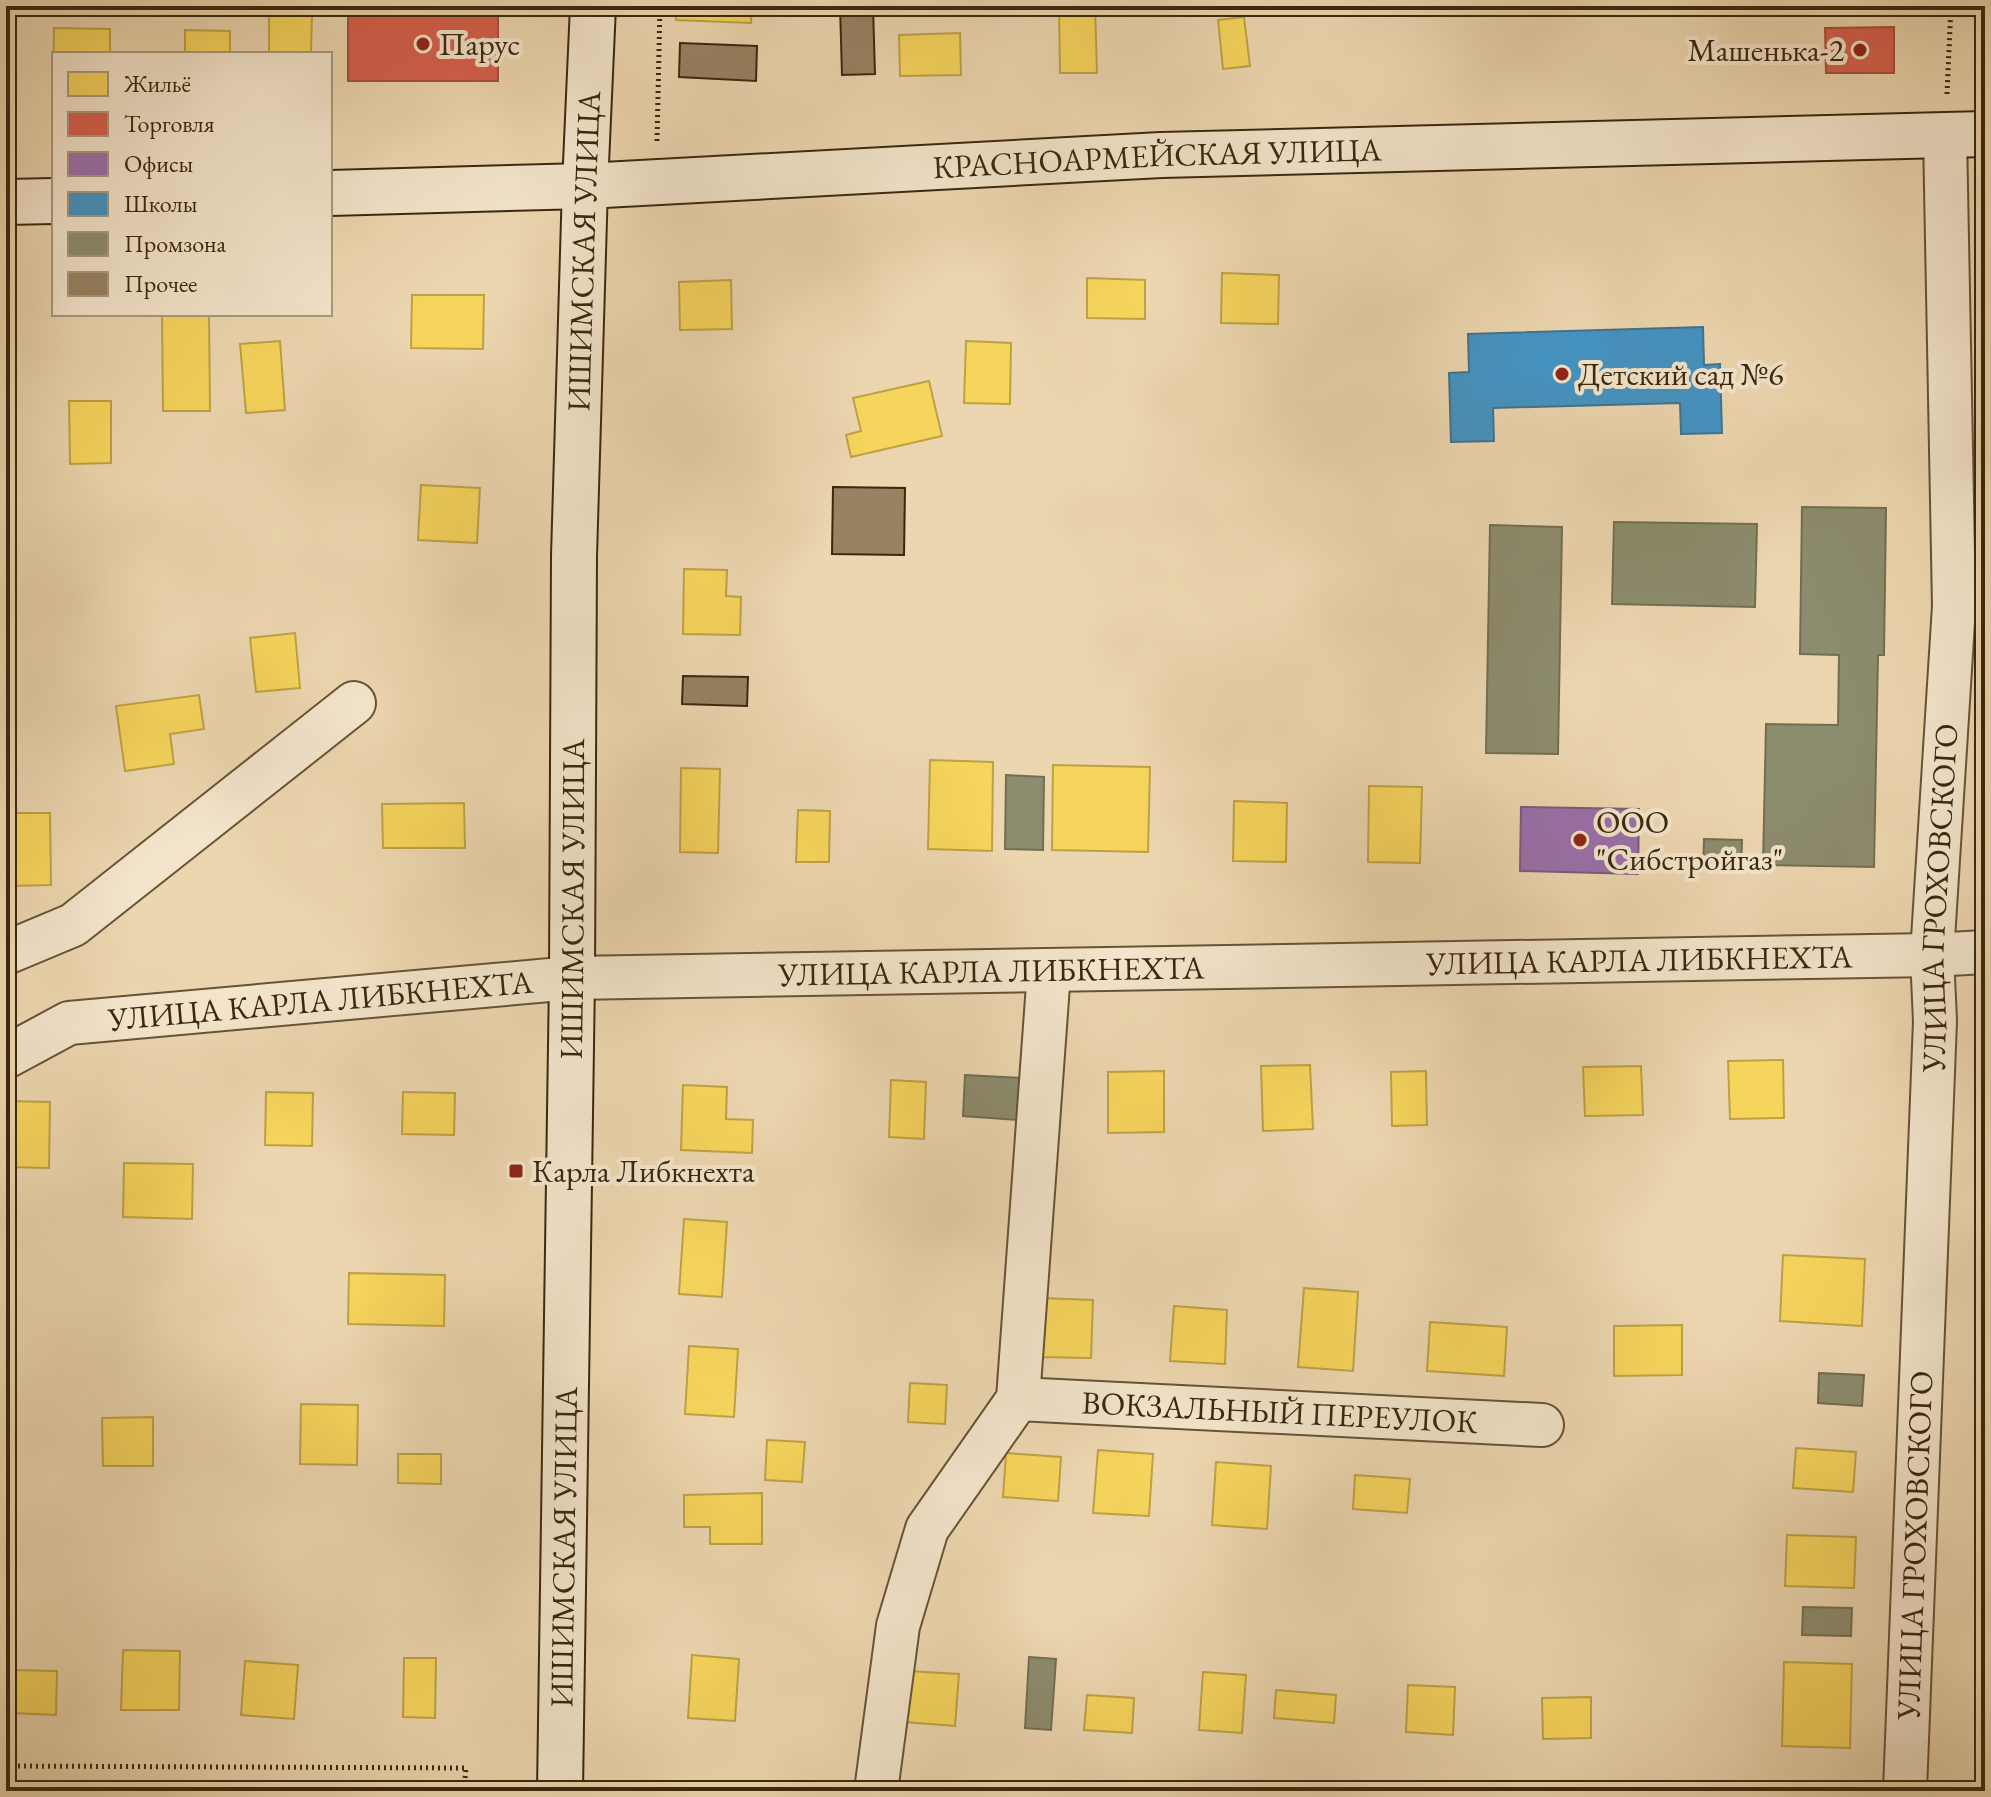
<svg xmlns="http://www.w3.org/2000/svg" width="1991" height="1797" viewBox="0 0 1991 1797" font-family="'EB Garamond',serif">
<rect width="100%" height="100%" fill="#ecd6af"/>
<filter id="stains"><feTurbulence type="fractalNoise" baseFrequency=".0025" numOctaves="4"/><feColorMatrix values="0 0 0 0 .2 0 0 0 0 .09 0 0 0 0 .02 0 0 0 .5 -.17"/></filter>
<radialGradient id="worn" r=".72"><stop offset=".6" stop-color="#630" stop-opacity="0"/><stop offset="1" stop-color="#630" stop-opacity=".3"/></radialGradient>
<g fill="#f6d55c" stroke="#bea145" stroke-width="2">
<polygon points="676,6 752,6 751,23 676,20"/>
<polygon points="1059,6 1095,6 1097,73 1060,73"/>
<polygon points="1378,6 1421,6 1422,10 1378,11"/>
<polygon points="269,10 312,11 311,54 269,54"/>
<polygon points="1244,17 1250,66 1223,69 1218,20"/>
<polygon points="54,28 110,29 110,54 54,54 53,90"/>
<polygon points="185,30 230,31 230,54 185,54"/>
<polygon points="960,33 961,75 900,76 899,35"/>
<polygon points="1222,273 1279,275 1278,324 1221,323"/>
<polygon points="1087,278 1145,280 1145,319 1087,318"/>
<polygon points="731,280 732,329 680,330 679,282"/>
<polygon points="412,295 484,295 483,349 411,348"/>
<polygon points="162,314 209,314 210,411 163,411"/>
<polygon points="280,341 285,410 246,413 240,344"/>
<polygon points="966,341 1011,343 1010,404 964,403"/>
<polygon points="929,381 942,436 851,457 846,435 861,431 853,398"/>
<polygon points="69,401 111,401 111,463 70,464"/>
<polygon points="421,485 480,488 477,543 418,540"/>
<polygon points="684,569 727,570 726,596 741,597 740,635 683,634"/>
<polygon points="295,633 300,688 256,692 250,638"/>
<polygon points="199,695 204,729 170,734 174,764 125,771 116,706"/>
<polygon points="930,760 993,762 992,851 928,849"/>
<polygon points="1053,765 1150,767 1148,852 1052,850"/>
<polygon points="681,768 720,769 718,853 680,852"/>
<polygon points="1369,786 1422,787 1420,863 1368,862"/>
<polygon points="1234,801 1287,803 1286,862 1233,861"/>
<polygon points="464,803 465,848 383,848 382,804"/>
<polygon points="798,810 830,811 829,862 796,862"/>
<polygon points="6,813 50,813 51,885 6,886"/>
<polygon points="1783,1060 1784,1118 1730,1119 1728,1061"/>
<polygon points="1310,1065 1313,1129 1263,1131 1261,1066"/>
<polygon points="1641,1066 1643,1115 1585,1116 1583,1067"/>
<polygon points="1164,1071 1164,1132 1108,1133 1108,1072"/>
<polygon points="1426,1071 1427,1125 1392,1126 1391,1072"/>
<polygon points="891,1080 926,1082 924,1139 889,1137"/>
<polygon points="683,1085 727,1087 726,1119 753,1120 752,1153 681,1150"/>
<polygon points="266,1092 313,1093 312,1146 265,1145"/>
<polygon points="403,1092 455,1093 454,1135 402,1134"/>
<polygon points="6,1101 50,1102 49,1168 6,1167"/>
<polygon points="124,1163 193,1164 192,1219 123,1217"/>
<polygon points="684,1219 727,1222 722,1297 679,1294"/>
<polygon points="1783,1255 1865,1259 1862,1326 1780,1321"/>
<polygon points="349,1273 445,1275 444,1326 348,1324"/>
<polygon points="1304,1288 1358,1292 1353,1371 1298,1367"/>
<polygon points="1041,1298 1093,1300 1091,1358 1039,1357"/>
<polygon points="1174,1306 1227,1310 1225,1364 1170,1361"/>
<polygon points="1430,1322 1507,1327 1504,1376 1427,1371"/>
<polygon points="1682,1325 1682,1375 1614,1376 1614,1326"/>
<polygon points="689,1346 738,1349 734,1417 685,1414"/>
<polygon points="910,1383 947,1385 945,1424 908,1422"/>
<polygon points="301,1404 358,1405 357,1465 300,1464"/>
<polygon points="153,1417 153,1466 103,1466 102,1418"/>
<polygon points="767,1440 805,1442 802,1482 765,1480"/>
<polygon points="1796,1448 1856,1452 1853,1492 1793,1488"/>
<polygon points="1098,1450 1153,1454 1149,1516 1093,1513"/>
<polygon points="1006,1453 1061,1457 1058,1501 1003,1497"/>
<polygon points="398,1454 441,1454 441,1484 398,1483"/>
<polygon points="1216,1462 1271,1466 1267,1529 1212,1525"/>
<polygon points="1355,1475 1410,1479 1407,1513 1353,1509"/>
<polygon points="762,1493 762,1544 710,1544 710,1527 684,1527 684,1495"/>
<rect x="6" y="1528" width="10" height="41"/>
<polygon points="1787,1535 1856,1537 1854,1588 1785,1586"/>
<polygon points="123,1650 180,1651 179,1710 121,1710"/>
<polygon points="692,1655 739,1659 735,1721 688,1718"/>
<polygon points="404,1658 436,1658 435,1718 403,1717"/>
<polygon points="245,1661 298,1665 294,1719 241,1715"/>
<polygon points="1784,1662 1852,1664 1850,1748 1782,1746"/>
<polygon points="11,1670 57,1671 56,1715 11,1713"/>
<polygon points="908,1671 959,1674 955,1726 905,1722"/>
<polygon points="1203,1672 1246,1675 1242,1733 1199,1730"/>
<polygon points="1408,1685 1455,1687 1453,1735 1406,1732"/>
<polygon points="1276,1690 1336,1695 1334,1723 1274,1718"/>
<polygon points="1087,1695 1134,1698 1132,1733 1084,1730"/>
<polygon points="1591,1697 1591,1738 1543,1739 1542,1698"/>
</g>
<g fill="#d6604d" stroke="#a74f3a" stroke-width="2">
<rect x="348" y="6" width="150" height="75"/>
<polygon points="1894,27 1894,73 1826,73 1825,28"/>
</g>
<polygon fill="#9970ab" stroke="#7c5a7c" stroke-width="2" points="1521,807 1639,809 1638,874 1520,871"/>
<polygon fill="#4393c3" stroke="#40738d" stroke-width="2" points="1703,327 1704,365 1720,364 1722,433 1681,434 1680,403 1493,408 1494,441 1451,442 1449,373 1469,372 1468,334"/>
<g fill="#8c8c6e" stroke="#736e51" stroke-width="2">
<polygon points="1802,507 1886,508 1884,655 1878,655 1874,867 1763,865 1766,724 1838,725 1839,655 1800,654"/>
<polygon points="1614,522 1757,524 1755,607 1612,604"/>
<polygon points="1490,525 1562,527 1558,754 1486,753"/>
<polygon points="1006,775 1044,777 1043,850 1005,849"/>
<polygon points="1704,839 1742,840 1741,871 1703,870"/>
<polygon points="965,1075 1021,1078 1019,1120 963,1116"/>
<polygon points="1819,1373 1864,1375 1862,1406 1818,1403"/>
<polygon points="1803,1607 1852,1608 1851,1636 1802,1635"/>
<polygon points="1029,1657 1056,1659 1051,1730 1025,1728"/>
</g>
<g fill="#978262" stroke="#3a280e" stroke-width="2">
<polygon points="840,6 873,6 875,74 842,75"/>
<polygon points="680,43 757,46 756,81 679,77"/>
<polygon points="833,487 905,488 904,555 832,554"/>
<polygon points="683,676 748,677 747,706 682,704"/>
</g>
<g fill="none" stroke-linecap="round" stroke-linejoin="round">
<defs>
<g id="street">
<polyline points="6,953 73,925 354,703"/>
<path id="s1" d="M6 1057 69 1023 572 978 1932 955 1985 952"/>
<path id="s2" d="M1018 1399 1542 1425"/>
<polyline points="876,1791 898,1626 927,1529 1018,1399 1049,971"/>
<path id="s3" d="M1905 1791 1935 1021 1932 955 1954 606 1945 135"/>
</g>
<g id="secondary">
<path id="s4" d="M330 193 585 186 1161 155 1985 134"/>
<polyline points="6,202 54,201"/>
<path id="s5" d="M560 1791 572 978 574 556 585 186 593 6"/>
</g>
</defs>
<use href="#street" stroke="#665436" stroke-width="46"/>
<use href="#secondary" stroke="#3a280e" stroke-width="48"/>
<g stroke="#3a280e" stroke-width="5" stroke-dasharray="2 4" stroke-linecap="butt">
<polyline points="1947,94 1951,6"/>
<polyline points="657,141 660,6"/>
<polyline points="6,1766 466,1768 464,1791"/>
</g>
<use href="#street" stroke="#f3e4cb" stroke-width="42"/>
<use href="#secondary" stroke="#f3e4cb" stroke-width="44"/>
</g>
<g fill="#8f2418" stroke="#f3e4cb" stroke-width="3">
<circle cx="423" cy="44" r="8"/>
<circle cx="1860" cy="50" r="8"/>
<circle cx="1562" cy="374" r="8"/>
<circle cx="1580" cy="840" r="8"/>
<rect x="508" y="1163" width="16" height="16" rx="4"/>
</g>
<g text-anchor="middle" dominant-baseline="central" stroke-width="8" stroke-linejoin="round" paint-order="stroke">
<g font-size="32" fill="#3a280e" stroke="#f3e4cb" text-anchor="start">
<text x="439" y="44">Парус</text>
<text x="1844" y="50" text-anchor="end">Машенька-2</text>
<text x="1578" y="374">Детский сад №6</text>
<text x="1596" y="822">ООО<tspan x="1596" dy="37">"Сибстройгаз"</tspan></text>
<text x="532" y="1171">Карла Либкнехта</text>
</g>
<g font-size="32" fill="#3a280e" stroke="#f3e4cb">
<text stroke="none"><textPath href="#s4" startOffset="828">КРАСНОАРМЕЙСКАЯ УЛИЦА</textPath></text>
<text stroke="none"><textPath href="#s5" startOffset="1540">ИШИМСКАЯ УЛИЦА</textPath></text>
<text stroke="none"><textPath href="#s5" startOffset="892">ИШИМСКАЯ УЛИЦА</textPath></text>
<text stroke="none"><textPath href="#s3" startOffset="894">УЛИЦА ГРОХОВСКОГО</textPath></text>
<text stroke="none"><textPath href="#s1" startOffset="1644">УЛИЦА КАРЛА ЛИБКНЕХТА</textPath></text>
<text stroke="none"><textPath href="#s1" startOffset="996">УЛИЦА КАРЛА ЛИБКНЕХТА</textPath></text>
<text stroke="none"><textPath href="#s1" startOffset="324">УЛИЦА КАРЛА ЛИБКНЕХТА</textPath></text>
<text stroke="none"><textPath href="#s2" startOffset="262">ВОКЗАЛЬНЫЙ ПЕРЕУЛОК</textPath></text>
<text stroke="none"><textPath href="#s5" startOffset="244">ИШИМСКАЯ УЛИЦА</textPath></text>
<text stroke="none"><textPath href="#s3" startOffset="246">УЛИЦА ГРОХОВСКОГО</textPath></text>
</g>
</g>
<rect width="1991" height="1797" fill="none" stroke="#ecd6af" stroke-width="32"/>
<rect x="8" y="8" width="1975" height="1781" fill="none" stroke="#3a280e" stroke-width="4"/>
<rect x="16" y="16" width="1959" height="1765" fill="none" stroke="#3a280e" stroke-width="2"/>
<rect x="52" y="52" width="280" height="264" fill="#f3e4cb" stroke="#a9997f" stroke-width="2"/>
<rect x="68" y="72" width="40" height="24" fill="#f6d55c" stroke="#a9997f" stroke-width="2"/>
<text x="124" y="92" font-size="24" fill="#3a280e">Жильё</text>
<rect x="68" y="112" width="40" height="24" fill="#d6604d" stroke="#a9997f" stroke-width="2"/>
<text x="124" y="132" font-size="24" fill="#3a280e">Торговля</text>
<rect x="68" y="152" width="40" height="24" fill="#9970ab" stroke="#a9997f" stroke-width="2"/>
<text x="124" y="172" font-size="24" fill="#3a280e">Офисы</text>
<rect x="68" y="192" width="40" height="24" fill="#4393c3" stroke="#a9997f" stroke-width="2"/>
<text x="124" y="212" font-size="24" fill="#3a280e">Школы</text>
<rect x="68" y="232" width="40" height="24" fill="#8c8c6e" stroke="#a9997f" stroke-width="2"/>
<text x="124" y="252" font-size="24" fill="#3a280e">Промзона</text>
<rect x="68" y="272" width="40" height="24" fill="#978262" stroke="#a9997f" stroke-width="2"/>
<text x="124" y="292" font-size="24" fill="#3a280e">Прочее</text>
<rect width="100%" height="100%" filter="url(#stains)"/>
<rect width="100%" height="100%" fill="url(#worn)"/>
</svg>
